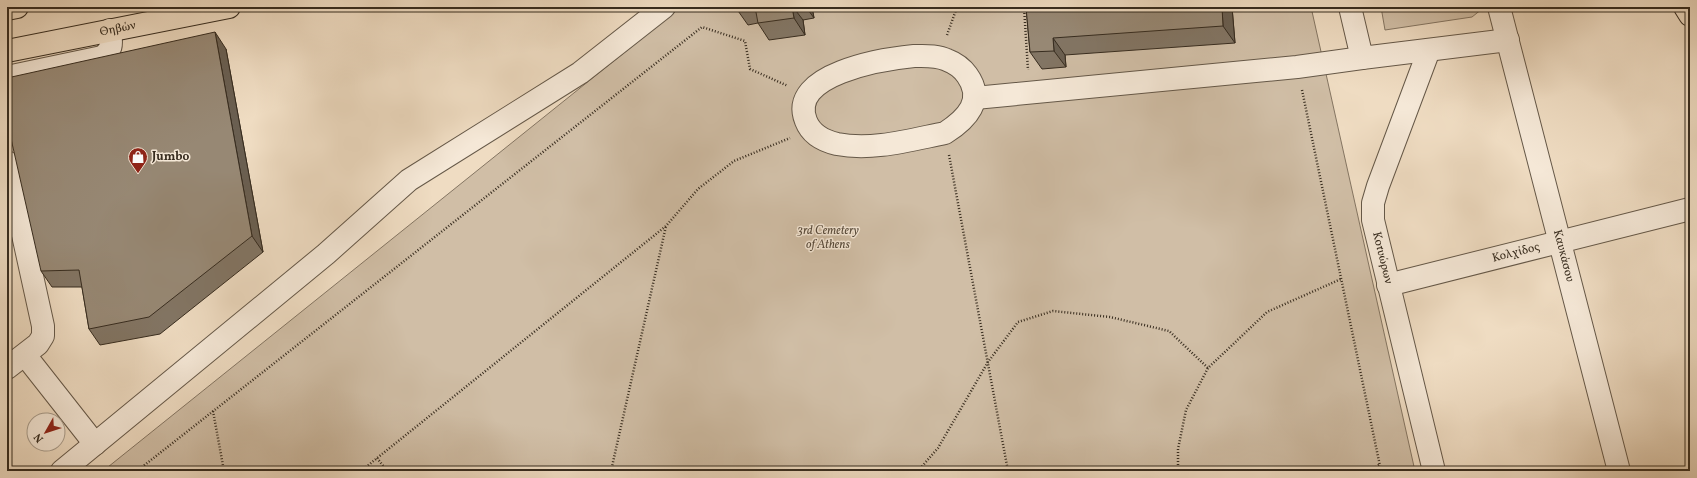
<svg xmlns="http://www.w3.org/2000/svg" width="1697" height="478" viewBox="0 0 1697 478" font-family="Vollkorn,serif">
<rect width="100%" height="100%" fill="#efdcc2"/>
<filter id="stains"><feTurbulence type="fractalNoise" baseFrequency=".005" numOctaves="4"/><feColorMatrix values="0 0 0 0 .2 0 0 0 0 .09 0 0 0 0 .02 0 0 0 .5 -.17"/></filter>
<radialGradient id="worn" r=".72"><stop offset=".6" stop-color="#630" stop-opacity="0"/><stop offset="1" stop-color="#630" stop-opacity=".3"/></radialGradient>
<g fill="#d0bea6" stroke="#847562">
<polygon points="681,7 1311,7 1415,471 103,471"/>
<polygon points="1381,7 1482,7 1482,9 1472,17 1385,30"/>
</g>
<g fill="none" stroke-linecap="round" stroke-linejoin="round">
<defs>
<g id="minor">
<polyline points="1350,7 1362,58 1508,40"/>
<path id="s1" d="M1499 7 1619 471"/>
<path id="s2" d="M1429 50 1378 186 1373 203V220L1434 471"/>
<path d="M914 56C925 56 937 55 947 60 955 63 962 68 967 75 985 100 967 119 945 133 910 140 872 151 837 144 824 141 811 134 806 121 787 74 883 59 914 56Z"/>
<path d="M7 77 102 57C114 48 111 43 110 30"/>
<polyline points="975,98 1297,67 1362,58"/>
<polyline points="7,162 43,326 43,336 38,344 7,368"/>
<path id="s3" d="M1388 285 1690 209"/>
<polyline points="25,355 95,444"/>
<polyline points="62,471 326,254 409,180 580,73 664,7"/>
</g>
<g id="major">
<polyline points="1685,7 1690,15"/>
<polyline points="7,9 17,7"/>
<path id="s4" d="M7 51 229 7"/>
</g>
</defs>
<use href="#minor" stroke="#655848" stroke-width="24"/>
<use href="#major" stroke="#372c1f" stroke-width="24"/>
<g stroke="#372c1f" stroke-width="2.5" stroke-dasharray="1 2" stroke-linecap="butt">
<polyline points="1024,7 1028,70"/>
<polyline points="947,35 957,7"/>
<polyline points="1302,90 1381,471"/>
<polyline points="949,155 1008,471"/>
<polyline points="213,411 224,471"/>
<polyline points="377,458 387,471"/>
<polyline points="137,471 702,27 745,41 750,69 788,86"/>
<polyline points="361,471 666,226 698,189 734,161 790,138"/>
<polyline points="611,471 666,226"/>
<polyline points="918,471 938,448 988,362 1018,322 1053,311 1110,317 1169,331 1208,368"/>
<polyline points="1178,471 1178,449 1186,410 1208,368 1267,312 1341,279"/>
<polyline points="1371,471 1380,464"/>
</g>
<use href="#minor" stroke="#f5e8d7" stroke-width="22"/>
<use href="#major" stroke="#efdcc2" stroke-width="22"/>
</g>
<g fill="#827564" stroke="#372c1f">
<polygon points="736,7 812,7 814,18 803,20 805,35 769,40 758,23 748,25 736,8"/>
<polygon points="1026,7 1232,7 1235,43 1065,55 1066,67 1042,69 1030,52"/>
<polygon points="226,49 263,252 160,334 100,345 89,329 82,287 52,287 41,271"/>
</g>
<g fill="#6a5f51" stroke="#372c1f">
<polygon points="792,7 793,7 803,20 805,35 794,18"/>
<polygon points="806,7 812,7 814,18"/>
<polygon points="1222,7 1232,7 1235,43 1223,26"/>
<polygon points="215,32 226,49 263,252 252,236"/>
<polygon points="1053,38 1065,55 1066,67 1054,51"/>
</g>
<g fill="#978874" stroke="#372c1f">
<polygon points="736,7 744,7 736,8"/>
<polygon points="755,7 792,7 794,18 758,23"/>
<polygon points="1026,7 1222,7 1223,26 1053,38 1054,51 1030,52"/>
<polygon points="215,32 252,236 149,317 89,329 79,270 41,271 7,121 7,78"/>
</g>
<defs>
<symbol id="shop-pin" viewBox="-11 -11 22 30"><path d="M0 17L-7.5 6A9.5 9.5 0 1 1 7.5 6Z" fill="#8f2418" stroke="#f5e8d7"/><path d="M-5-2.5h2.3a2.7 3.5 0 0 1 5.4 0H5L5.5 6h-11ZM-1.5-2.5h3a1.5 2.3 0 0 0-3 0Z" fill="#fff"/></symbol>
</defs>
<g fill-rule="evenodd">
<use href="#shop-pin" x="127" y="146" width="22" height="30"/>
</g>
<g text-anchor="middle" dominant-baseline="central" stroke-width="3" stroke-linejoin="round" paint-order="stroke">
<g font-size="12" fill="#372c1f" stroke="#f5e8d7">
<text stroke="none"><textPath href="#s4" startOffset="113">Θηβών</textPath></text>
<text stroke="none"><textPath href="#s3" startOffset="132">Κολχίδος</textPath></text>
<text stroke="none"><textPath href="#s1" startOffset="257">Καυκάσου</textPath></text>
<text stroke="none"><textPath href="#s2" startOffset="219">Κοτυώρων</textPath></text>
</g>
<g font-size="12" font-weight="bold" fill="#372c1f" stroke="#f5e8d7" text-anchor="start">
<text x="152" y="157">Jumbo</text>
</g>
<g font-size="12" font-style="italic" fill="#56493a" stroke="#f5e8d7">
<text x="828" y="231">3rd Cemetery<tspan x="828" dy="14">of Athens</tspan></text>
</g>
</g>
<rect width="1697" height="478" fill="none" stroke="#efdcc2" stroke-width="24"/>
<rect x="8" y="8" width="1681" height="462" fill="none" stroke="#372c1f" stroke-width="2"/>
<rect x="12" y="12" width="1673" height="454" fill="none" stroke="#372c1f"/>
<g transform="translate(46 432) rotate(231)"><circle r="19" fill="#f5e8d7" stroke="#a99d8d"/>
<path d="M0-3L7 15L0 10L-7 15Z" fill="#8f2418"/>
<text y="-6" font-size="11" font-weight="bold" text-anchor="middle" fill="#372c1f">N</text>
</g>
<rect width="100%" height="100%" filter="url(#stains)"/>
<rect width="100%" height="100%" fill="url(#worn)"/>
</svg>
